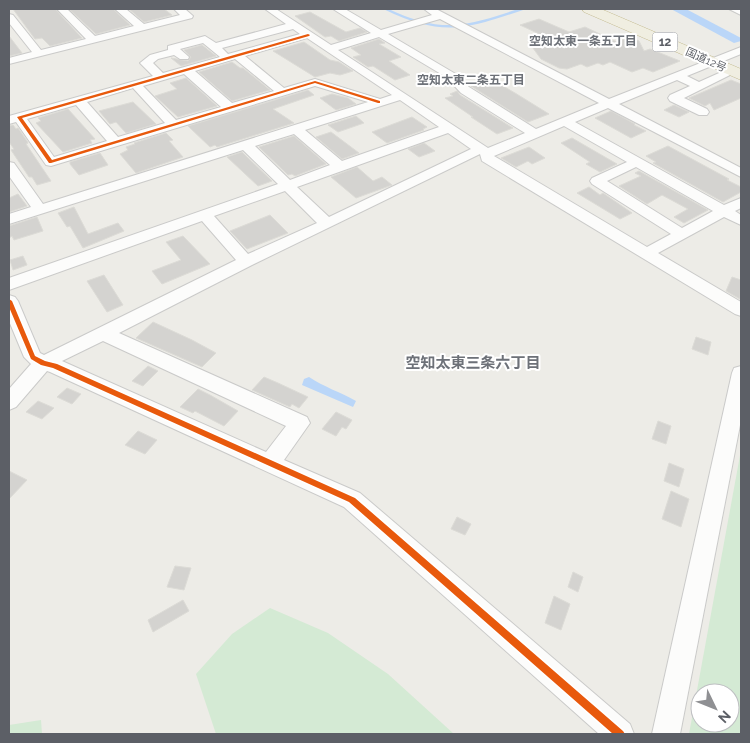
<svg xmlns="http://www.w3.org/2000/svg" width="750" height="743" viewBox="0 0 750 743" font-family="Raleway,'Noto Sans JP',sans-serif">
<rect width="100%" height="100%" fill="#edece7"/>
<g fill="#d4ead4" fill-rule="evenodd">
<path d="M741 450V734H689ZM700 693H730V723H700Z"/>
<polygon points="270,608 328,633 388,674 454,734 216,734 196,674 232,634"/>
<polygon points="41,720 42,734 9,734 9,725"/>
</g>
<g fill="#bad6f8">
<polygon points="671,9 686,9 741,38 741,41 734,43"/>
<path d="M309 377C324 387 340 392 356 401L353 407 302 385 304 379Z"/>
</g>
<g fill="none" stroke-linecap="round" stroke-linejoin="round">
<path stroke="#bad6f8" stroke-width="2.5" d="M386 9C441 36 466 28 522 9"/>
</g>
<g fill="#d4d3d0" stroke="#dcdbd6">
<polygon points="13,9 55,9 82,38 50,46 42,38 35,39"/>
<polygon points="69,9 113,9 130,25 96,34"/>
<polygon points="129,9 164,9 172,15 144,22"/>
<polygon points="310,12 346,32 360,28 367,32 339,41 331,36 325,37 295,16"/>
<polygon points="539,19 569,32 585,27 617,42 629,37 639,41 644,51 650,49 680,61 653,72 643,68 632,72 610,62 603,65 598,63 587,67 581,64 567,69 559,68 541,59 530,44 548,38 520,25"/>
<polygon points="9,36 22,53 9,56"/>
<polygon points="379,39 385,43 379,44 401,57 389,61 410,75 395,80 373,66 368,67 353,57 361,55 351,48"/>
<polygon points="304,42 330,60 339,62 353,71 340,75 330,73 315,77 273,51"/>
<polygon points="202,45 216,56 181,66 171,58 188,61 191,57 184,50"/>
<polygon points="232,62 240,68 243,68 270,90 232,101 199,72"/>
<polygon points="186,78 217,106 178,117 155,96 177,89 170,83"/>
<polygon points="491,79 515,93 549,114 528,122 471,86"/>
<polygon points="731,80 741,84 741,98 714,110 710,103 705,106 689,98"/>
<polygon points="308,90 314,95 273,109 294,123 217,147 215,145 210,147 188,126"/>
<polygon points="457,91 460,95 513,128 497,134 471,117 473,117 445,98 453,96 450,94"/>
<polygon points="332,94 348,98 356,104 336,110 320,98"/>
<polygon points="133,102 156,124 126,133 116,122 110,124 99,111"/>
<polygon points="674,105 689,112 679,117 664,110"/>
<polygon points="68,109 95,139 90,140 92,143 63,152 36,123 41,121 38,118"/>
<polygon points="611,111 635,124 634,125 646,131 631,138 595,118"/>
<polygon points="356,116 364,123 338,132 328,125"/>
<polygon points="412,117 427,127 423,129 424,130 387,143 372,132"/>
<polygon points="13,125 16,129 18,128 27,141 28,143 26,144 51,181 37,185 32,177 29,177 11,150 14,149 9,142 9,126"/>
<polygon points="331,132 359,153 342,159 316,137"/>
<polygon points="166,133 173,140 169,141 183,157 136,173 120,154 128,150 126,147 135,144 134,143"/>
<polygon points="294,136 326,164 295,176 292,174 288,175 259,147"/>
<polygon points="572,138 617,164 600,172 586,164 590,162 561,143"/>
<polygon points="424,143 435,151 419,157 408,149"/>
<polygon points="668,146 729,179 727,180 741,187 741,192 723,202 653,163 656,162 646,156"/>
<polygon points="529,147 545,158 532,164 528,161 516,167 501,158"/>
<polygon points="242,152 272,181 258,186 227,157"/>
<polygon points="100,153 108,165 79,175 70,164 70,162"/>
<polygon points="357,167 373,181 382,177 392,185 356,198 331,177"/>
<polygon points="639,171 708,210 684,223 674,217 688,209 662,195 647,204 619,186 641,176 635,173"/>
<polygon points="589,187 600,195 603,193 632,213 620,219 577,193"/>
<polygon points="18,194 27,206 9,212 9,198"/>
<polygon points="74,207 88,234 118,223 124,231 83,248 70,226 67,227 58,213"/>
<polygon points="270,215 288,233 247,249 230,231"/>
<polygon points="37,217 43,231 14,240 12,236 9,238 9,226"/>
<polygon points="183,236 210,264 162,284 152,271 181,260 166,242"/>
<polygon points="23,256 27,265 13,270 10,260"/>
<polygon points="104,275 123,305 107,312 87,281"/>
<polygon points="732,277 741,280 740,299 726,291"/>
<polygon points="153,322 192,340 216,353 202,367 136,338"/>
<polygon points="696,337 711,342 708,355 692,349"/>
<polygon points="148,366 158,371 143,386 132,381"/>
<polygon points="264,377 278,383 308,397 299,408 292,404 290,407 252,390"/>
<polygon points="67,388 81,394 72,404 57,397"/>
<polygon points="198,389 210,395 238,411 224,426 195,411 193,413 180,407"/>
<polygon points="38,401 54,408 42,419 26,412"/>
<polygon points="336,412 352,420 346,429 342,427 336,436 322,429"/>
<polygon points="658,421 671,426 666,444 652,439"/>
<polygon points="138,431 157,440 145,454 125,445"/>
<polygon points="669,463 684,469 679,487 664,481"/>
<polygon points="9,471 27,480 9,499"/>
<polygon points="671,491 689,499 681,527 662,519"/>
<polygon points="457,517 471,524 465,535 451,529"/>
<polygon points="175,566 191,568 184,590 167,587"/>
<polygon points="573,572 583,577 578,592 568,587"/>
<polygon points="554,596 570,604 561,630 545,623"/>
<polygon points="183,600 189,611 153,632 148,620"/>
</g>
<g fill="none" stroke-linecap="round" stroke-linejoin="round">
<defs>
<g id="minor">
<polygon points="57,9 67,9 95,36 134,26 115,9 126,9 144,24 180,15 174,9 185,9 193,16 192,18 9,64 9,58 32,52 9,23 9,14 13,15 41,50 86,39"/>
<path d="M265 9H276L331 45 371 33 333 9H345L381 30 432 15 424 9H436L609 99 741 47V54L687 76 699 82 728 69H736L738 71 684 98 707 109 709 112 707 115H699L670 101 668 98 670 95 690 86 677 80 619 104 741 168V177L608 108 575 122 724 205 741 198V208L735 211 741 215V225L724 217 658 253 741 302V316L735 314 482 161 480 154 252 265 119 333 307 417 310 423 284 460 360 493 630 724 634 734H599L344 507 50 372 47 371 16 407 9 410V389L31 364 24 357 9 321V295L15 297 18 301 40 353 44 355 236 260 202 221 9 290V278L278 184 243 150 9 224V214L31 207 9 176V162L14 163 43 204 368 102 315 86 51 166 46 165 16 122 9 124V116L153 76 140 63 150 55 168 50V46L205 36 216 43 286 24ZM440 19 599 103 536 129 469 87 454 73 388 34ZM293 29 300 34 228 54 222 48ZM379 37 446 77 461 93 525 133 488 148 338 50ZM307 38 392 95 380 99 315 79 284 88 245 56ZM203 43 220 57 163 73 153 63 158 59 174 55 180 59H188L189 57 180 49ZM235 59 274 91 232 103 195 71ZM184 74 221 107 176 120 143 86ZM133 88 165 123 118 137 87 102ZM400 100 439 127 342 161 305 130ZM76 105 107 141 54 157 27 119ZM564 126 627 162 592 178 590 181 592 184 671 234 647 247 494 156ZM448 133 471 149 329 217 297 187ZM294 134 330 165 290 180 255 146ZM636 167 713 211 682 228 607 181ZM285 191 317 223 248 254 214 216ZM103 341 286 426 266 452 62 361Z"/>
<polygon points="729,9 741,9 741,15"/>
<polygon points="741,366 741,420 680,734 652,734 732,373 734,368"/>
</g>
<polygon id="highway" points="582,9 601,9 741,69 741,80 584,12"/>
</defs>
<use href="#minor" stroke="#cacac9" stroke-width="2"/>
<use href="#highway" stroke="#c5bc93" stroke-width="1"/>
<use href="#minor" fill="#fcfcfb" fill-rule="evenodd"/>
<use href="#highway" fill="#f0eee1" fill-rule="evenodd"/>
<defs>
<g id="cycleway">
<polygon points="308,34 310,35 309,36 22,118 52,160 315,81 380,101 380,103 378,103 315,83 51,163 49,163 17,117"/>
<polygon points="9,299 12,301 35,356 45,361 57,364 355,498 623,731 625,734 613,734 349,502 53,368 41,365 31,359 9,307"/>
</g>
</defs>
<use href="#cycleway" stroke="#fff" stroke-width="3"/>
<use href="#cycleway" fill="#e8590c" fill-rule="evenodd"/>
</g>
<g text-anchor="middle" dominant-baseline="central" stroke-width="4" stroke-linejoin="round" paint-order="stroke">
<g font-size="11" fill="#5c5f66" stroke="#fff">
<text transform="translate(706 60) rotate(24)">国道12号</text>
</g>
<g font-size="12" font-weight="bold" fill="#6d7178" stroke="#fff">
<text x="583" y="41">空知太東一条五丁目</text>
<text x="471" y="80">空知太東二条五丁目</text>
</g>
<rect fill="#fff" stroke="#8d8f94" stroke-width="1" x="652.5" y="32.5" width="25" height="19" rx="4"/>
<g font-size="12" font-weight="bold" fill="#5c5f66">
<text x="665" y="42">12</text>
</g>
<g font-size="15" font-weight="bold" fill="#6d7178" stroke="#fff">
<text x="473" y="363">空知太東三条六丁目</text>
</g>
</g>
<rect width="750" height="743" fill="none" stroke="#5c5f66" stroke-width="20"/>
<g transform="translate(715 708) rotate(133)"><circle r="24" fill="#ffffff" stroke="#bebfc2"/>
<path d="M0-4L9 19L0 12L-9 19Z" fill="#8f9093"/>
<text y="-8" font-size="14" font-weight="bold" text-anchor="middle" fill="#5c5f66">N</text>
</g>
</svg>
